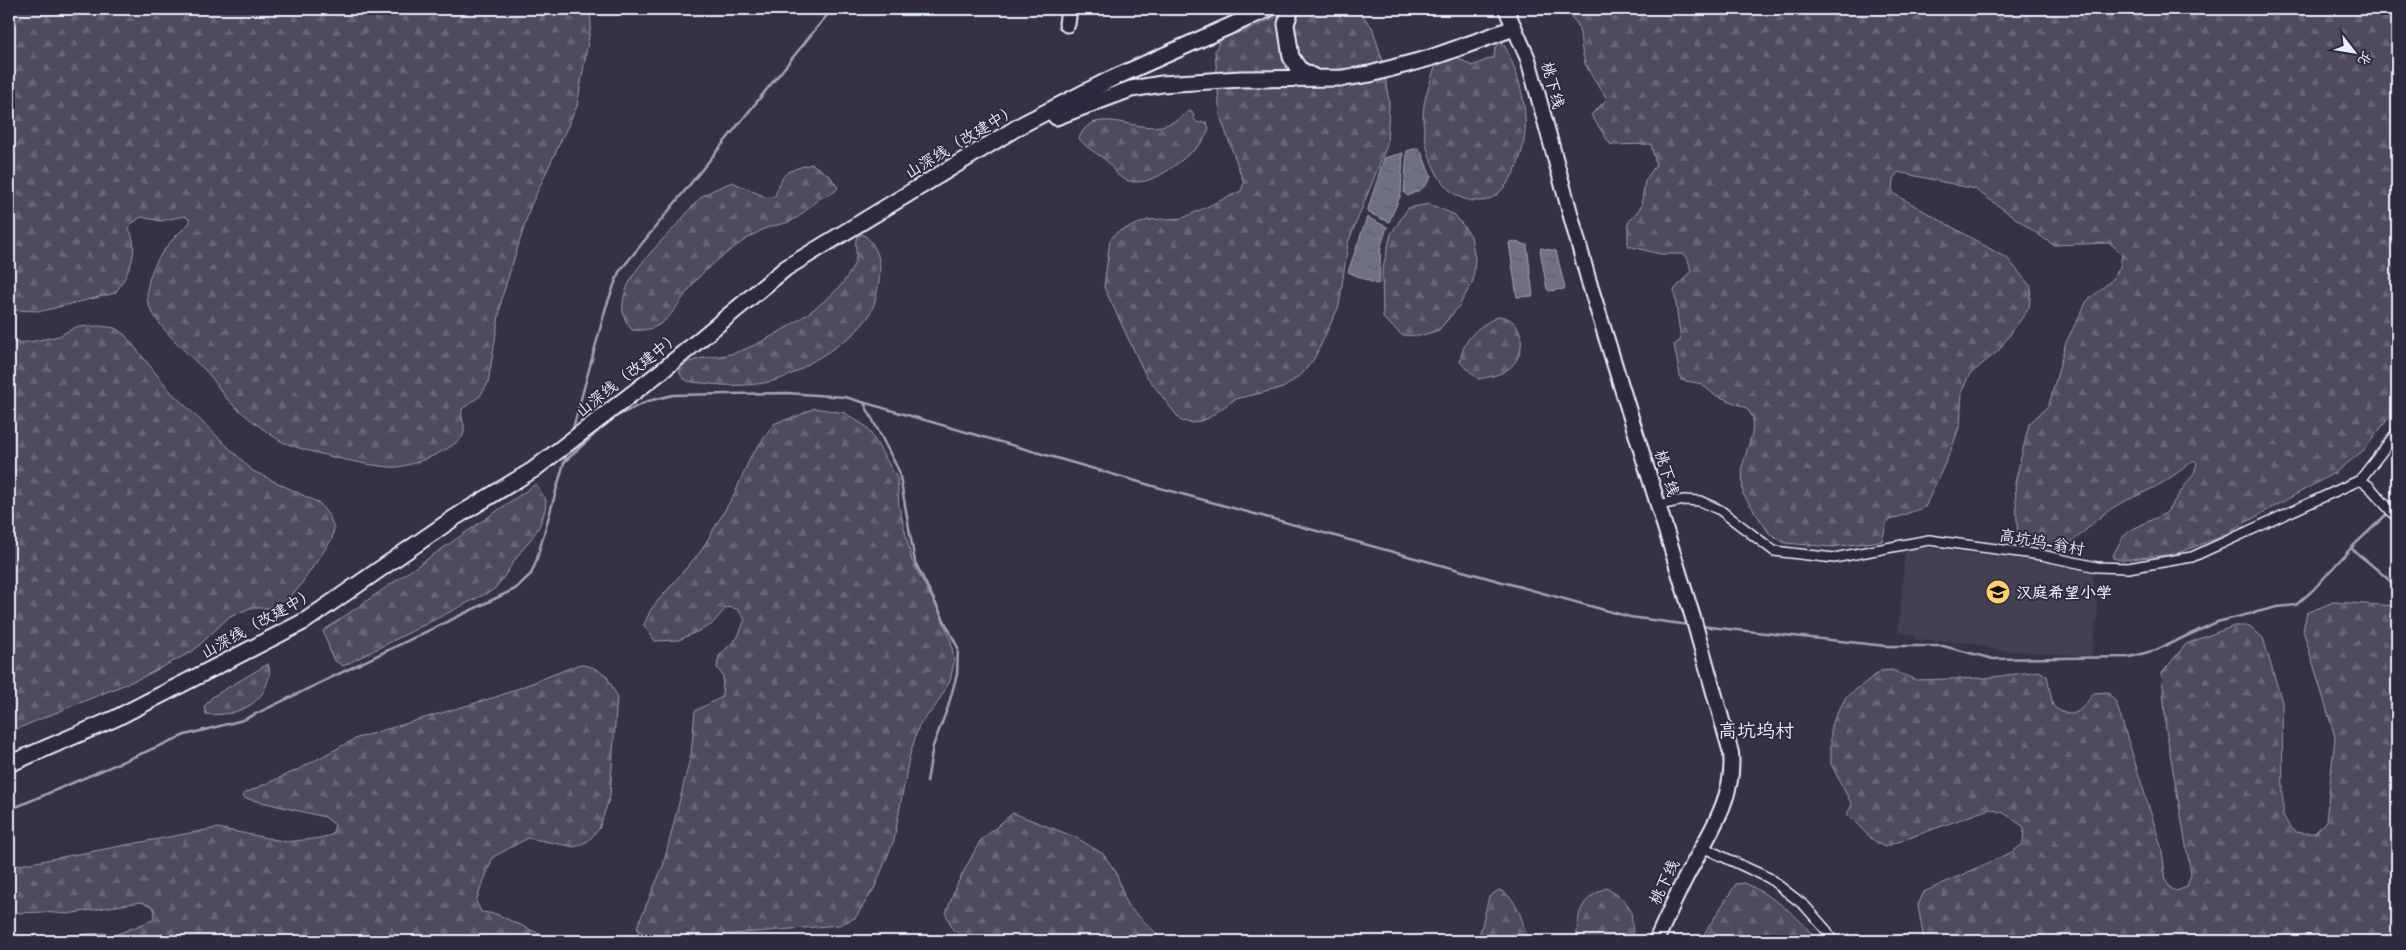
<svg xmlns="http://www.w3.org/2000/svg" width="2406" height="950" viewBox="0 0 2406 950" font-family="Itim,'LXGW WenKai TC',sans-serif">
<defs>
<pattern id="forest-firs" width="22" height="20" patternUnits="userSpaceOnUse" patternTransform="scale(1.25)"><rect width="22" height="20" fill="#4d4b5c"/><path d="M5 1l3.5 6h-7zM16 11l3.5 6h-7z" fill="#676574"/></pattern>
<pattern id="water-ripples" width="26" height="14" patternUnits="userSpaceOnUse" patternTransform="scale(1.25)"><rect width="26" height="14" fill="#70717f"/><path d="M2 4q2-2 4 0t4 0M15 11q2-2 4 0t4 0" fill="none" stroke="#5b5c64"/></pattern>
</defs>
<rect width="100%" height="100%" fill="#363244"/>
<filter id="ink" filterUnits="userSpaceOnUse"><feTurbulence type="fractalNoise" baseFrequency=".02" numOctaves="2"/><feDisplacementMap in="SourceGraphic" scale="10" xChannelSelector="R" yChannelSelector="G"/><feConvolveMatrix kernelMatrix="1 2 1 2 8 2 1 2 1" color-interpolation-filters="sRGB"/></filter>
<g filter="url(#ink)">
<polygon fill="#433f51" points="1921,547 2059,564 2092,572 2098,612 2091,656 1996,650 1972,643 1916,640 1914,635 1898,632 1905,552"/>
<g fill="url(#forest-firs)" stroke="#9a9eaa">
<path d="M9 9H590L591 24 577 106 531 205 502 297 488 383 480 396 462 409C460 418 468 430 462 437 452 450 412 466 397 467 379 469 295 450 279 440 266 432 236 409 226 398 219 389 214 379 206 371 190 356 146 317 147 296 147 266 169 241 190 223L189 219 184 216 161 221 141 217 131 224 129 229C141 250 128 275 115 293L42 311 9 310Z"/>
<polygon points="1293,9 1357,9 1372,27 1383,62 1389,103 1387,145 1348,243 1339,306 1314,359 1302,374 1283,388 1235,399 1207,419 1192,423 1181,421 1145,374 1104,287 1110,240 1117,232 1148,220 1183,218 1241,191 1244,183 1220,116 1215,51 1222,36 1251,29"/>
<path d="M1557 9H2397V61L2394 90 2397 114V407L2364 450 2336 472 2218 538 2175 554 2122 560 2113 558V555L2123 537 2131 530 2166 513 2194 473 2197 463 2194 460C2180 471 2166 482 2149 490 2136 497 2120 502 2108 511 2093 521 2069 550 2052 551 2040 553 2023 549 2018 538L2015 483 2029 424 2049 405 2066 342 2087 301 2113 279 2120 267 2122 254 2110 243 2053 245 1975 189 1898 172 1893 179 1892 190 1896 195 2008 259 2031 287 2029 308 1998 351 1969 375 1962 391 1960 425 1951 450 1925 507 1887 521 1882 541 1832 547 1785 543 1769 533 1743 494 1742 467 1752 434 1753 418 1747 408 1713 394 1702 384 1681 380 1674 345 1681 340 1674 290 1691 271 1688 259 1682 254H1660L1628 246V223L1641 207 1645 181 1656 165 1651 144 1611 145 1591 115 1607 99C1601 88 1590 75 1585 63 1577 38 1587 20 1557 9Z"/>
<path d="M1502 41C1525 84 1537 137 1509 181 1502 191 1493 201 1479 201 1439 203 1423 149 1423 116 1423 98 1432 78 1437 61L1455 56 1472 66 1494 57 1495 48Z"/>
<path d="M1189 111 1193 113 1194 119 1198 123 1206 122 1209 128C1203 145 1196 148 1183 159 1167 172 1142 191 1120 177 1115 173 1112 167 1108 162 1098 153 1086 149 1079 138 1093 104 1134 132 1161 126 1172 124 1181 118 1189 111Z"/>
<path d="M812 164 830 176 838 188C833 195 825 195 819 199 809 206 802 216 791 221 782 225 771 225 762 230 741 241 714 261 698 278 677 300 670 334 632 330 602 296 653 250 675 227 684 217 694 203 704 195 712 190 723 186 732 182L768 198 775 196C783 171 786 171 812 164Z"/>
<polygon points="1429,204 1455,215 1471,236 1475,259 1473,281 1459,306 1439,330 1420,336 1402,335 1383,318 1382,272 1391,234 1408,208"/>
<path d="M863 234C878 246 882 262 879 281 877 294 874 310 866 320 855 335 840 344 825 354 814 360 803 368 792 374 766 387 730 387 702 383 691 382 681 382 679 369 689 357 712 358 726 355 757 350 832 303 847 277 851 271 856 262 856 256 857 248 854 243 857 237Z"/>
<path d="M1499 316C1526 319 1528 355 1508 369 1499 376 1488 377 1478 379L1460 362C1464 337 1477 327 1499 316Z"/>
<polygon points="100,326 115,328 125,335 171,392 253,471 319,503 329,516 334,528 332,539 297,590 280,605 267,608 250,608 228,618 193,651 143,677 9,732 9,343 30,342 59,336 76,327"/>
<polygon points="814,408 845,413 867,427 897,478 899,506 912,561 940,614 951,641 954,662 950,681 935,707 919,725 909,758 894,840 874,889 855,918 839,925 649,941 641,938 637,927 663,866 691,755 695,711 722,697 723,676 717,667 719,656 738,637 745,619 737,609 727,607 711,625 679,640 655,641 644,625 651,609 701,551 735,493 751,456 775,423 798,416"/>
<path d="M536 484 546 500C545 526 530 539 516 558 508 570 503 580 493 590L343 666 333 659 323 631Z"/>
<path d="M2333 602 2397 606V941H1924L1918 905 1924 892 2012 852 2023 844 2024 827 2004 813 1989 809 1884 847 1872 839 1847 814 1852 805 1831 764V725L1846 697 1881 671 1892 670 1916 680 1985 678 2039 671 2047 676 2053 706C2074 723 2081 710 2094 693L2107 692 2116 702 2161 846 2166 880 2170 888 2176 891 2187 887 2191 874 2166 730 2162 673 2186 644 2234 626H2250L2263 638 2282 702 2283 815C2292 833 2294 834 2315 833L2326 821 2335 737 2303 630 2307 613Z"/>
<path d="M268 664C271 671 269 677 267 683 260 708 230 717 206 714L204 707 212 697Z"/>
<polygon points="580,664 594,668 606,675 617,696 610,796 599,829 588,841 575,847 528,838 493,857 476,901 481,912 496,914 555,941 9,941 9,939 103,933 115,935 153,920 155,912 153,907 141,902 67,914 43,912 19,913 9,910 9,867 217,828 287,842 320,838 332,835 335,825 325,817 244,798 243,794 297,770 357,738 499,696"/>
<polygon points="1013,813 1075,837 1103,854 1116,872 1127,905 1164,941 971,941 953,930 946,914 955,888 980,841"/>
<path d="M1745 883C1771 896 1801 916 1816 941H1702L1701 939 1736 884Z"/>
<path d="M1606 888C1638 907 1629 909 1634 941H1576C1579 912 1578 901 1606 888Z"/>
<path d="M1499 890C1519 898 1522 922 1528 941H1478L1489 897Z"/>
</g>
<g fill="url(#water-ripples)" stroke="#a0a4af">
<path d="M1418 148 1421 151 1431 177C1425 189 1419 190 1408 196L1404 193 1407 151Z"/>
<polygon points="1403,153 1401,194 1389,222 1367,212 1384,158"/>
<polygon points="1367,217 1387,227 1381,246 1379,283 1376,284 1348,272"/>
<polygon points="1511,241 1527,245 1533,296 1517,297 1509,243"/>
<polygon points="1541,248 1556,251 1565,288 1564,289 1549,291 1547,289 1540,250"/>
</g>
<g fill="none" stroke-linecap="round" stroke-linejoin="round">
<g stroke="#a0a4af" stroke-width="2.5">
<polyline points="864,403 899,471 915,562 958,648 957,674 948,707 933,746 927,782"/>
<polyline points="613,418 648,401 673,395 787,393 845,397 1160,488 1630,617 1689,625"/>
<polyline points="572,432 606,307 619,272 832,9"/>
<polyline points="564,462 609,421"/>
<path d="M2351 548C2367 562 2383 573 2397 588"/>
<polyline points="1700,626 1886,646 1943,646 1993,659 2130,657 2156,650 2217,622 2277,607 2296,605 2313,590 2351,548 2389,512"/>
<polyline points="9,810 185,735 243,720 515,589 531,574 536,562 567,452"/>
</g>
<defs>
<g id="minor">
<polyline points="2360,480 2369,486 2397,518"/>
<polyline points="1658,505 1684,500 1700,501 1720,510 1774,551 1834,558 1929,540 2041,555 2097,567 2128,568 2192,557 2360,480 2397,432"/>
<polyline points="1702,847 1769,878 1805,906 1827,931 1832,941"/>
</g>
<path id="secondary" d="M1506 9 1528 59 1589 282 1694 621 1731 753C1736 800 1704 841 1684 881 1674 901 1665 921 1656 941"/>
<g id="trunk">
<polyline points="1291,9 1286,24 1291,57 1299,69 1314,77"/>
<polyline points="1067,24 1069,9"/>
<polyline points="1056,117 1131,89 1162,84 1241,79 1343,78 1370,74 1430,58 1514,28"/>
<polyline points="9,764 116,718 305,621 454,518 533,470 663,370 786,268 1023,124 1109,80 1268,9"/>
</g>
</defs>
<use href="#minor" stroke="#e8f1f8" stroke-width="12"/>
<use href="#secondary" stroke="#e8f1f8" stroke-width="18"/>
<use href="#trunk" stroke="#e8f1f8" stroke-width="19"/>
<use href="#minor" stroke="#2f2a3d" stroke-width="9"/>
<use href="#secondary" stroke="#2f2a3d" stroke-width="14"/>
<use href="#trunk" stroke="#2f2a3d" stroke-width="15"/>
</g>
</g>
<defs>
<symbol id="school-disc" viewBox="-11 -11 22 22"><circle r="9.5" fill="#ffd166" stroke="#2f2a3d"/><path d="M0-5L7-2L0 1L-7-2ZM-4 1L0 2.5L4 1V4Q0 6-4 4Z" fill="#111"/></symbol>
</defs>
<g fill-rule="evenodd">
<use href="#school-disc" x="1984" y="578" width="28" height="28"/>
</g>
<g text-anchor="middle" dominant-baseline="central" stroke-width="4" stroke-linejoin="round" paint-order="stroke">
<g font-size="16" fill="#e8f1f8" stroke="#2f2a3d">
<text transform="translate(1553 85) rotate(75)">桃下线</text>
<text transform="translate(961 141) rotate(-31)">山深线（改建中）</text>
<text transform="translate(628 374) rotate(-38)">山深线（改建中）</text>
<text transform="translate(1667 473) rotate(73)">桃下线</text>
<text transform="translate(2042 542) rotate(10)">高坑坞-翁村</text>
<text transform="translate(258 623) rotate(-29)">山深线（改建中）</text>
<text transform="translate(1664 882) rotate(-64)">桃下线</text>
</g>
<g font-size="16" font-weight="bold" fill="#e8f1f8" stroke="#2f2a3d" text-anchor="start">
<text x="2016" y="592">汉庭希望小学</text>
</g>
<g font-size="19" fill="#e8f1f8" stroke="#2f2a3d">
<text x="1756" y="730">高坑坞村</text>
</g>
</g>
<rect width="2406" height="950" fill="none" stroke="#2f2a3d" stroke-width="30"/>
<rect x="15" y="15" width="2376" height="920" fill="none" stroke="#e8f1f8" stroke-width="2" filter="url(#ink)"/>
<g transform="translate(2354 52) rotate(121)" stroke="#2f2a3d" stroke-width="4" paint-order="stroke">
<path d="M0-4L9 19L0 12L-9 19Z" fill="#e8f1f8"/>
<text y="-8" font-size="14" font-weight="bold" text-anchor="middle" fill="#e8f1f8">北</text>
</g>
</svg>
